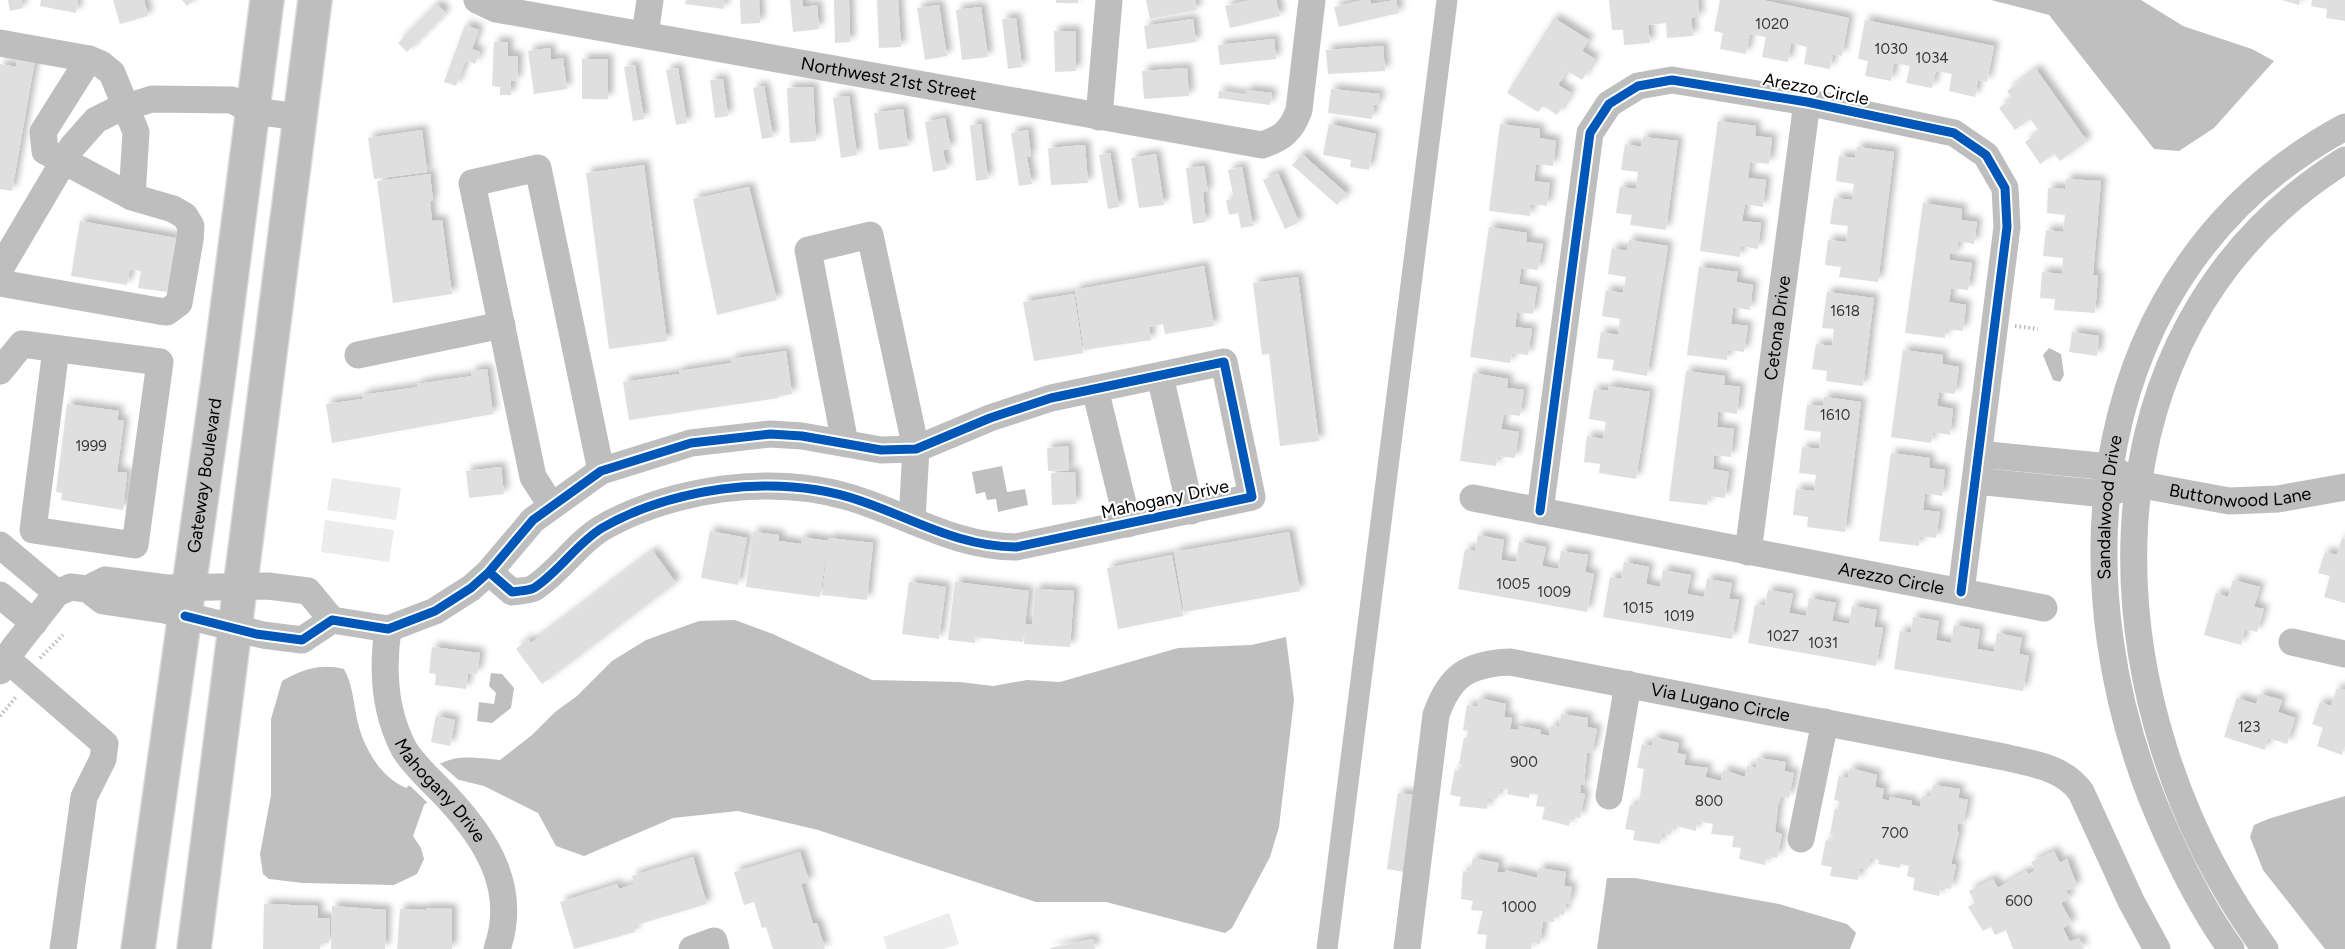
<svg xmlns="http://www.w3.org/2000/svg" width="2345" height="949" viewBox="0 0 2345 949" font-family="Figtree,sans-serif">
<defs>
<filter id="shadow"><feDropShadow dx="5" dy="-5" stdDeviation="3" flood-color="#0004"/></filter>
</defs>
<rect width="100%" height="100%" fill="#fff"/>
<g fill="#ececec">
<polygon points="332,478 401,488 396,520 327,510"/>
<polygon points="325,520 394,530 389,562 321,552"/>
<polygon points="949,913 959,944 944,949 887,949 883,937"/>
</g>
<g fill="#bfbfbf">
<polygon points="1991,0 2141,0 2183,26 2252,49 2274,61 2214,128 2179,151 2154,149 2049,15"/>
<polygon points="2049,348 2061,354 2064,375 2060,382 2053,380 2043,355"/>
<polygon points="1002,466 1007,492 1025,489 1028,505 998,512 996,499 987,500 985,492 976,494 972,472"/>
<path d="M735 620 773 634 872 680 960 682 993 686 1027 680 1060 682 1178 648 1251 645 1286 637 1294 700 1279 827 1270 857 1232 928 1225 933 1106 902H1036L818 830 738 811 673 818 584 856 556 846 538 813 484 786 455 779 424 805 413 836 421 848 424 859 417 874 394 885 303 883 269 879 263 874 260 854 271 795V719L282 681C302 669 321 663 344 669 352 684 353 697 356 714 361 743 378 776 406 788 445 757 450 754 500 760L532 735 555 712 577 696 612 661 646 640 699 621Z"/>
<polygon points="491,673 502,674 514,688 511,708 492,723 477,721 479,702 494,704 496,693 489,686"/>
<polygon points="2345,796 2345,949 2325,949 2263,870 2250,837 2254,825 2268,819"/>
<polygon points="1607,878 1635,878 1779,904 1847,924 1856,933 1850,949 1597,949"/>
</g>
<polygon fill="#fff" points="437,761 462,783 456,782 429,804 409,785"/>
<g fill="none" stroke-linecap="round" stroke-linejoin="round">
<polyline stroke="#bfbfbf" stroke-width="21" points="1327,949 1447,0"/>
</g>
<g fill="#dfdfdf" filter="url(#shadow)">
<polygon points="8,0 21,0 23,8 10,11"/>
<polygon points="41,0 78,0 76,13 40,6"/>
<polygon points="113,0 144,0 148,16 120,24"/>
<polygon points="182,0 195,0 187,6"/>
<polygon points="686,0 725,0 724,9 685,4"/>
<polygon points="740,0 759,0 760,23 741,24"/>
<polygon points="790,0 802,0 803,7 817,5 819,29 793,32"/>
<polygon points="834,0 849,0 850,42 835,43"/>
<polygon points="877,0 898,0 901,47 879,48"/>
<rect x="1056" y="0" width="22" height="3"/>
<polygon points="1146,0 1195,0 1197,10 1150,19"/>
<polygon points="1251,0 1276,0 1280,16 1230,28 1225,6"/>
<polygon points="1363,0 1370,0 1371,4 1396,0 1399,13 1339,27 1334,7"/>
<polygon points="1609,0 1698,0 1699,18 1691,18 1693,36 1667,38 1666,23 1648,25 1650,43 1624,45 1623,30 1612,30"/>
<polygon points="1720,0 1762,0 1849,18 1842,56 1833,54 1830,69 1804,64 1807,47 1791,43 1788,62 1762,57 1766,37 1750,34 1746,54 1720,49 1723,33 1714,31"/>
<polygon points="2282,0 2300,0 2299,5"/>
<polygon points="2312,0 2345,0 2345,21 2326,18 2327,9 2311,6"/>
<polygon points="437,4 446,13 407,52 398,43"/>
<polygon points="939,5 947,56 925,60 917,8"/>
<polygon points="981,7 988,57 962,60 956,10"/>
<polygon points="1016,18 1022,67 1008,69 1002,19"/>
<polygon points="1554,18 1589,40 1582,51 1595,59 1582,80 1567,71 1558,85 1571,93 1557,115 1543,106 1538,112 1507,93"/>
<polygon points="1193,19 1196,42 1147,49 1144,26"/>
<polygon points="1865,20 1994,46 1987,82 1978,80 1975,97 1949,91 1952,74 1936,71 1932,88 1906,83 1910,66 1894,63 1891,81 1865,76 1868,61 1858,59"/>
<polygon points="465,25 479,30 472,49 480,52 475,64 466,60 456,86 444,82"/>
<polygon points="1054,31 1076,31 1076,71 1055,72"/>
<polygon points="1274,39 1276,59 1220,65 1218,45"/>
<polygon points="494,42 508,42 508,56 518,56 517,81 511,81 511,95 500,95 500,87 492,86"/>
<polygon points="1383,46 1385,71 1328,74 1326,50"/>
<polygon points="550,48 551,60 563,58 567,89 534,94 528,51"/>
<polygon points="18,57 35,60 12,191 0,189 0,64 16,67"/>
<rect x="582" y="59" width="26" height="40"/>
<polygon points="635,65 644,119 633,121 624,67"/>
<polygon points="678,68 687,123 676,125 666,70"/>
<polygon points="1187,68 1189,96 1144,99 1142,71"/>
<polygon points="2036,69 2087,141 2060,161 2054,154 2040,164 2025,142 2040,132 2030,119 2015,130 1999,108 2012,98 2007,91"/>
<polygon points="723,79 728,116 715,118 710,80"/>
<polygon points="764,86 773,137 762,139 753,88"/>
<polygon points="813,87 816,141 790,143 787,88"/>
<polygon points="1331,89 1380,94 1378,105 1374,105 1372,119 1328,113"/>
<polygon points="1247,90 1272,93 1270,105 1218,98 1219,91 1246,95"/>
<polygon points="849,96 857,155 841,158 833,98"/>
<polygon points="903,109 908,146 879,150 874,113"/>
<polygon points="945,118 951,148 943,150 947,169 933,172 925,122"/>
<polygon points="1718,121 1756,126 1755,136 1772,138 1769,164 1750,162 1748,178 1766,180 1763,207 1745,204 1742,221 1761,223 1758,249 1741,246 1740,257 1700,251"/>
<polygon points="981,124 988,179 976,181 970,125"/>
<polygon points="1329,124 1376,134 1369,170 1350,167 1351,160 1323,155"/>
<polygon points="1500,124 1540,129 1539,138 1556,141 1553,166 1536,164 1534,181 1550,183 1547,206 1531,204 1530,216 1489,211"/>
<polygon points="422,130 427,172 374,179 368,138"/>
<polygon points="1028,130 1031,156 1027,157 1032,184 1019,186 1011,133"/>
<polygon points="1643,137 1678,141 1666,230 1630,225 1632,215 1616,213 1620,187 1636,189 1638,172 1621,170 1625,144 1641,147"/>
<polygon points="1085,145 1088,183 1051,185 1048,148"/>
<polygon points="1857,147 1894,152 1878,282 1839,277 1841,267 1825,265 1828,240 1846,242 1848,226 1830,224 1834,198 1852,200 1854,184 1836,181 1839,156 1855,158"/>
<polygon points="1110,153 1119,207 1108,209 1099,155"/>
<polygon points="1156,154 1164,205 1139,208 1131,158"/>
<polygon points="1302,154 1347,194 1337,205 1292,165"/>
<polygon points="644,165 667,341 609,349 586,173"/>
<polygon points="1204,166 1208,192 1203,192 1206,222 1193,224 1186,168"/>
<polygon points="1242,167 1253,226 1241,228 1238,213 1229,215 1226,200 1234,199 1228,170"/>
<polygon points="1278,173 1299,222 1285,229 1263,180"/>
<polygon points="430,174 433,201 430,201 432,221 442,220 452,294 393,303 377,181"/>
<polygon points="2066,179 2101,181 2093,275 2098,276 2095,313 2054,310 2055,299 2040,298 2042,272 2062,274 2063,258 2043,256 2046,230 2063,232 2065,215 2047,213 2048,188 2065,189"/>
<polygon points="749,187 777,300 717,315 693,199"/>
<polygon points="1923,203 1962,209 1961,220 1977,222 1974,244 1958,241 1956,254 1950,253 1949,260 1972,263 1968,290 1951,288 1949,302 1966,305 1963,331 1946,329 1945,338 1905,333"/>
<polygon points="80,221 176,238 167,292 138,288 141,271 130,269 127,285 71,276"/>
<polygon points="1489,227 1527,233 1526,242 1543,244 1538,270 1521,268 1519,284 1537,287 1533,314 1517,312 1515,327 1532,329 1528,355 1512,353 1510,363 1470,357"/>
<polygon points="1629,240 1668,246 1647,376 1612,370 1614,360 1597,358 1601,332 1618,335 1620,319 1602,316 1606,290 1623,293 1626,277 1608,274 1612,248 1627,251"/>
<polygon points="1204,266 1214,326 1165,334 1163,324 1149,327 1151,340 1084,350 1075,290"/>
<polygon points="1699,267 1738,272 1736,282 1753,285 1750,310 1733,307 1731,324 1748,326 1744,352 1728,350 1727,360 1687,355"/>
<polygon points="1298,277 1319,441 1280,446 1269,354 1262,355 1253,283"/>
<polygon points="1827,292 1874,298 1863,386 1826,381 1827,371 1812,369 1816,344 1832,346 1834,329 1822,328"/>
<polygon points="1074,294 1083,353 1034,361 1023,302"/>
<polygon points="2072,332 2099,336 2097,356 2069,352"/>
<polygon points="1903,350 1943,355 1942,364 1959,367 1955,394 1939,392 1937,406 1953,409 1950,435 1933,432 1931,443 1891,437"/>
<polygon points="786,351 792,394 779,396 779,398 629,420 623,382 679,374 679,371 732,363 731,359"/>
<polygon points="487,369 493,414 332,443 326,404 363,399 362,395 418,387 417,384 472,376 471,371"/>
<polygon points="1686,371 1725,376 1724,385 1740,387 1737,414 1718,411 1717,427 1734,429 1731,457 1714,455 1713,469 1729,472 1725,498 1709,496 1707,505 1669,501"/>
<polygon points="1473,373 1508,379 1507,388 1524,390 1520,416 1504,414 1501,429 1519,432 1515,458 1498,456 1496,466 1460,461"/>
<polygon points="1609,386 1650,392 1636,479 1599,473 1600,464 1584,462 1587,436 1603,439 1606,422 1589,419 1594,389 1608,391"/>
<polygon points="1824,397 1861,402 1845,532 1807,527 1808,517 1793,515 1796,489 1814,491 1816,475 1799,473 1802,447 1819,449 1821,432 1804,430 1807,405 1823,406"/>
<polygon points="67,404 119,411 117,420 124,421 117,472 127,473 123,510 61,500 62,493 56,492"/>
<polygon points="1068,446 1069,470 1048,471 1047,448"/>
<polygon points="1891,453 1930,458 1929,468 1945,470 1942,496 1925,493 1923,510 1940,512 1936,538 1920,536 1919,546 1879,541"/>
<polygon points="501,467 504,494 469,498 466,471"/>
<polygon points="1075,472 1076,504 1052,505 1051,473"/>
<polygon points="710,531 747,538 738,585 701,578"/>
<polygon points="753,532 779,535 779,541 801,544 802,537 828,541 820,597 746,587"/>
<polygon points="1289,532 1300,591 1184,612 1174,552"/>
<polygon points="1478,535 1504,540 1501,560 1516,562 1519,542 1546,547 1542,566 1558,569 1561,551 1588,555 1585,572 1594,574 1587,612 1458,589 1465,549 1475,551"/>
<polygon points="829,538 873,543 867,600 822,595"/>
<polygon points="2342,538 2345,539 2345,603 2324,597 2330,576 2318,573 2325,552 2337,555"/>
<polygon points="653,551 676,583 542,684 516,649 528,639 531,643"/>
<polygon points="1172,555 1183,616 1118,629 1107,568"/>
<polygon points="1624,562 1649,567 1646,584 1660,587 1663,570 1691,575 1687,594 1704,597 1707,579 1732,583 1729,599 1739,600 1732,639 1603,617 1610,577 1621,579"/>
<polygon points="2233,580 2260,587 2254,607 2264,609 2257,632 2245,629 2241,645 2204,635 2216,593 2228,597"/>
<polygon points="909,582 946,587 939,639 902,634"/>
<polygon points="955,582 1029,591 1025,624 1032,624 1035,589 1074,591 1070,647 1024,644 1025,628 1023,642 975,637 975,643 948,640"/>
<polygon points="1768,590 1793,594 1789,613 1806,616 1809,598 1836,603 1832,621 1849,624 1852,606 1877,610 1874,627 1883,628 1876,666 1748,643 1755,605 1765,606"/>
<polygon points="1913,617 1939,621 1936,640 1951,643 1954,625 1980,630 1977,649 1994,652 1997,633 2022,638 2019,654 2029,656 2023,691 1894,669 1900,631 1911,633"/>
<polygon points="432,647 480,653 477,674 468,673 466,689 435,685 436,674 429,673"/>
<polygon points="2337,688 2345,690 2345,746 2342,755 2317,746 2323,728 2312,724 2320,702 2331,706"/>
<polygon points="2260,694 2282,700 2278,712 2295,718 2287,744 2268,738 2265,750 2224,737 2237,698 2256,704"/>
<polygon points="1479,698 1506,704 1504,717 1512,718 1510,729 1518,730 1519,726 1541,730 1540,734 1549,736 1551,725 1559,727 1561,714 1588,718 1587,727 1597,729 1592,753 1587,753 1584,785 1581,785 1580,793 1585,794 1580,818 1571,816 1569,826 1542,819 1545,807 1536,806 1538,795 1530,793 1529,798 1507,794 1508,789 1500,788 1497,799 1489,798 1487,809 1459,806 1461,797 1450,795 1455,770 1460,771 1462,764 1459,764 1464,738 1467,738 1468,731 1463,730 1467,705 1477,707"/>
<polygon points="436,716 455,720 450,746 431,742"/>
<polygon points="1653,737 1679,743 1677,753 1686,755 1684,765 1708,768 1705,777 1721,781 1723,770 1745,777 1747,766 1756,768 1757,758 1786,762 1784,771 1794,773 1789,798 1781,796 1778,806 1775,832 1782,834 1777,858 1767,856 1765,865 1739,859 1741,848 1732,847 1734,836 1711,834 1713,824 1697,821 1696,831 1673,825 1671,835 1662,833 1660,844 1633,840 1635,831 1625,829 1630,805 1637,806 1640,796 1644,769 1637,768 1642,744 1652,746"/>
<polygon points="1850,768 1877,775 1875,787 1884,789 1882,799 1889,801 1890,797 1912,801 1912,805 1920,807 1922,796 1930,797 1933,785 1960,789 1958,798 1968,800 1963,824 1958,823 1957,831 1959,832 1951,864 1956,865 1951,889 1941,887 1939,896 1913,890 1915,878 1907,876 1909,866 1901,864 1900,868 1878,864 1879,860 1870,858 1868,869 1860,868 1858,880 1830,876 1832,867 1821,865 1826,840 1831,841 1833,834 1830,834 1835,808 1838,809 1839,801 1834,800 1839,776 1848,778"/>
<polygon points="1398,793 1414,795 1404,872 1387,869"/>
<polygon points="2054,851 2060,863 2067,859 2077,886 2066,891 2070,898 2061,903 2072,923 2063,928 2070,942 2079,938 2084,949 2013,949 2006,930 1995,935 1991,927 1983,931 1968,907 1975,903 1969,891 1993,879 1998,888 2026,871 2028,874 2035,871 2031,862"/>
<polygon points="800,852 809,881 801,884 813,924 817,923 825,949 773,949 766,927 762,928 754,902 744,905 734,872"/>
<polygon points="693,857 707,904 633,926 635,932 574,949 560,902 617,884 619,889 634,884 632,876"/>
<polygon points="1473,858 1499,863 1497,872 1505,873 1505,870 1537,878 1539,868 1566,872 1564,886 1572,887 1569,904 1566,903 1564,915 1555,913 1554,922 1543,921 1540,944 1532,943 1531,949 1485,949 1487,935 1477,934 1483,911 1471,910 1473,901 1461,899 1463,871 1470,872"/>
<polygon points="264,904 318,906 318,918 330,918 329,943 320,943 320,949 263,949"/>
<polygon points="332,906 386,910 385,949 331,949"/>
<polygon points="426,908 452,909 452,949 397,949 400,909 426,910"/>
<polygon points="1093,939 1095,949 1050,949 1050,948"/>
</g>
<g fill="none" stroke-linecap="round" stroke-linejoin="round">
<defs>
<g id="major">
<path id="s8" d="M138 949 218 380 267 0"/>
<polyline points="194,949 315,0"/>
</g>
</defs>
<use href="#major" stroke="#dbdbdb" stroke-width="36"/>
<g stroke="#b9b9b9" stroke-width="4" stroke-dasharray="1.5 3" stroke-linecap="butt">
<polyline points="2015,326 2038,329"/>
<polyline points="40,658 63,635"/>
<polyline points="0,716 16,697"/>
</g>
<g stroke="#bebebe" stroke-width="27">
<path id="s1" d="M477 0 496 9 1262 145C1282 139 1292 130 1299 110L1312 0"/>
<polyline points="645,35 650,0"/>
<polyline points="0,43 89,59 101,64 112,73 136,132 132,197"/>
<polyline points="1099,117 1109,0"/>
<polyline points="0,269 72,147 96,120 114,111 152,99 232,100 253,111 300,117"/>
<polyline points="0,283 159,311 167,312 179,303 190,240 191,226 185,216 173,209 132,197 45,151 43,132 89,59"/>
<polyline points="358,355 502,325"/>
<polyline points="0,371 22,344 160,362 135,545 33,530 56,349"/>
<polyline points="1160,376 1191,511"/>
<polyline points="1095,389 1128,524"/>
<polyline points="845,443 808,250 870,235 916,449 912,520"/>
<path id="s2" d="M1979 454 2110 467 2137 484 2229 501 2278 499 2345 487"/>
<polyline points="1976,481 2105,494 2121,489"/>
<path id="s3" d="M1473 498 2044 608"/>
<polyline points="551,505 533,477 472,183 538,168 601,471"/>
<polyline points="1540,511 1590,133 1609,104 1638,86 1672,80 1807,102 1954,133 1986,155 2005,188 2007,227 1961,592"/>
<polyline points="0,545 57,593"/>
<path id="s4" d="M1748 552 1807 102"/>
<polyline points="87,589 105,580 167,588 268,586 308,591 332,620"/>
<polyline points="0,595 34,623"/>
<path id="s5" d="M388 629C382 670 384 711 404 749 415 767 433 782 447 797 487 840 518 889 497 949"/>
<polyline points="2292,642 2345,654"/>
<polyline points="9,661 105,744 103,759 84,797 63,949"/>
<path d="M0 671 13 649 57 593 71 587 87 589 103 601 164 610 263 635 302 640 332 620 388 629 435 611 471 588 489 572 512 592C518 591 528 591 534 588 559 572 577 543 602 528 640 506 680 495 722 489 770 483 815 485 861 501 914 519 959 547 1016 547L1252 497 1224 362 1051 398 990 418 916 449 881 450 802 436 770 434 691 443 601 471 533 520 489 572"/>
<polyline points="1609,796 1628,684"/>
<polyline points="1801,839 1825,722"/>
<polyline points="692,949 714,941 716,949"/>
<path id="s6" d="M1407 949 1436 715C1450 675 1468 664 1510 662L2004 757C2033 764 2063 767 2081 792L2131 901 2157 949"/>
<path id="s7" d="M2231 949C2205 913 2185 874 2167 834 2053 585 2083 268 2345 127"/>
<path d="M2265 949C2089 709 2066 334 2345 160"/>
</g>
<use href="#major" stroke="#bebebe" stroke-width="33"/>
<defs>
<g id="cycleway">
<polyline points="1540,511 1590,133 1609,104 1638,86 1672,80 1807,102 1954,133 1986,155 2005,188 2007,227 1961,592"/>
<path d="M185 616 256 634 302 640 332 620 388 629 435 611 471 588 489 572 512 592C518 591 528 591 534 588 559 572 577 543 602 528 640 506 680 495 722 489 770 483 815 485 861 501 914 519 959 547 1016 547L1252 497 1224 362 1051 398 990 418 916 449 881 450 802 436 770 434 691 443 601 471 533 520 489 572"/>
</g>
</defs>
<use href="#cycleway" stroke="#fff" stroke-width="13"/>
<use href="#cycleway" stroke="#0057b8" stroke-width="9"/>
</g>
<g text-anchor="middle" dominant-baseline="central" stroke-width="4.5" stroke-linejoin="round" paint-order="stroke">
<g font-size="15" fill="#383838">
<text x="1772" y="24">1020</text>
<text x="1891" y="49">1030</text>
<text x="1932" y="58">1034</text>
<text x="1845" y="311">1618</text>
<text x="1835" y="415">1610</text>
<text x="91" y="446">1999</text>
<text x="1513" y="584">1005</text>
<text x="1554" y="592">1009</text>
<text x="1638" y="608">1015</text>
<text x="1679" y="616">1019</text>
<text x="1783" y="636">1027</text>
<text x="1823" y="643">1031</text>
<text x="2249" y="727">123</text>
<text x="1524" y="762">900</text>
<text x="1709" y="801">800</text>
<text x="1895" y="833">700</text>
<text x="2019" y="901">600</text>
<text x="1519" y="907">1000</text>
</g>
<g font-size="18" fill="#000" stroke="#fff">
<text stroke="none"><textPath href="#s1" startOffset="420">Northwest 21st Street</textPath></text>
<text transform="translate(1816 89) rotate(11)">Arezzo Circle</text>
<text stroke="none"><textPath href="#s4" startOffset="226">Cetona Drive</textPath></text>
<text stroke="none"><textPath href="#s8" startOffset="478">Gateway Boulevard</textPath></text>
<text stroke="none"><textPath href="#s2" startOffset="268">Buttonwood Lane</textPath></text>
<text transform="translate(1165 499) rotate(-12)">Mahogany Drive</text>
<text stroke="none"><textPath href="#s7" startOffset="468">Sandalwood Drive</textPath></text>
<text stroke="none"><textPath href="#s3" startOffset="426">Arezzo Circle</textPath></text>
<text stroke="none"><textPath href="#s6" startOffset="549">Via Lugano Circle</textPath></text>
<text stroke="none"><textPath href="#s5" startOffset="178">Mahogany Drive</textPath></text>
</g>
</g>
</svg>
